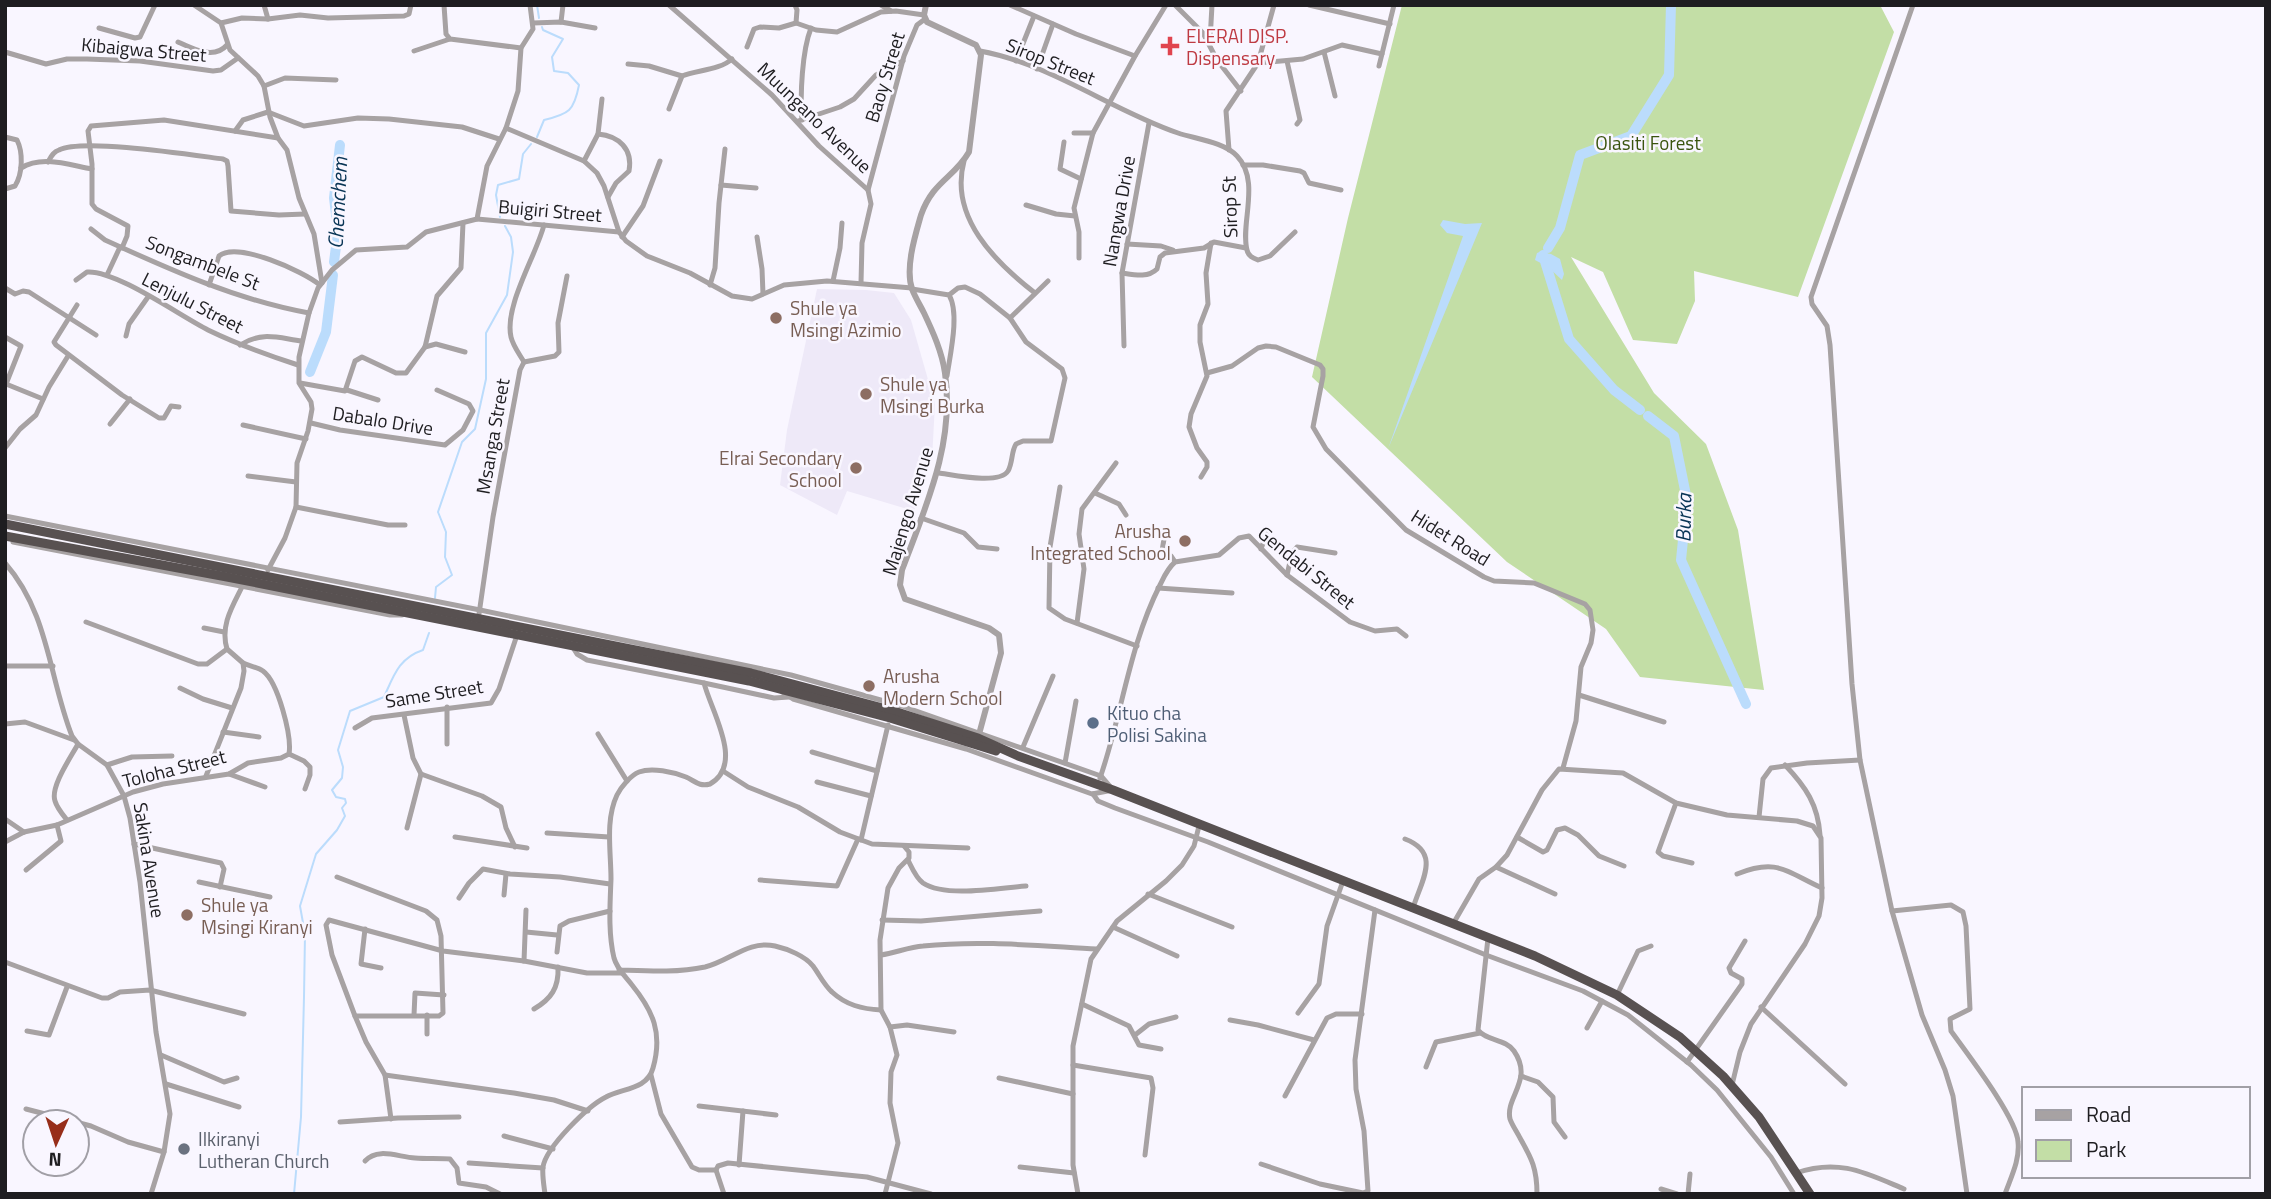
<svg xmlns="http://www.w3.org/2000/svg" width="2271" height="1199" viewBox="0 0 2271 1199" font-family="'Titillium Web',sans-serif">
<rect width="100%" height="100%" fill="#f9f6ff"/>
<polygon fill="#eee9f8" points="817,289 866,290 894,293 911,320 935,404 932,459 914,511 847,491 837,515 780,485 787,430"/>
<polygon fill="#c3dea6" points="1402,5 1880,5 1894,32 1798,297 1694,271 1695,301 1677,344 1633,340 1603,272 1571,257 1654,393 1706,444 1738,530 1764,690 1640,677 1606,629 1507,562 1312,377 1348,218"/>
<g fill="#bbdcfc">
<polygon points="1443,220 1465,224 1482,223 1388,449 1463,236 1447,233 1440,225"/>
<polygon points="1540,252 1551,254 1560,259 1564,274 1562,280 1548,267 1535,260 1537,253"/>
</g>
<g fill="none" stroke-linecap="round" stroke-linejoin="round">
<g stroke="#bbdcfc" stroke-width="2">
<polyline points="537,5 539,18"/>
<path d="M537 137 544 120C569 114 574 111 579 85L568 73 554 71 552 57 563 39 543 30 542 27"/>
<polyline points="500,217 496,195 498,185 519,179 523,154 531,144"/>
<polyline points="435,598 436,587 452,575 445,557 446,532 438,512 462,442 475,429 486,379 486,333 507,295 513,252 511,237 505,226"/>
<path d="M294 1194 301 1117 304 997 305 934 300 906 316 854 337 830 345 816 342 808 346 803 345 799 336 797 332 790 342 778 343 767 338 750 350 711 384 697C394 675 399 658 423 650L429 633"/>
</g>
<g stroke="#bbdcfc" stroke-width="10">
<polyline points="1548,248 1560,228 1580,155 1631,136 1669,75 1671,5"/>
<polyline points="1543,255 1569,339 1614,390 1640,410"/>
<polyline points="334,262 338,231 334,198 340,145"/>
<polyline points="310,372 326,332 333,275"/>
<polyline points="1648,416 1674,436 1687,500 1681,560 1746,704"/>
</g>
<g stroke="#a7a2a3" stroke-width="5">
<polyline points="194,5 221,23 230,50 258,76 264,86 270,117 278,138 287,150 299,198 314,234 322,283"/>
<polyline points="264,5 268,19"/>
<polyline points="444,5 446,34 450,39 521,48"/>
<polyline points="669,5 772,95 819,146 868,190 871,204 862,243 861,283"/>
<polyline points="795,5 797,10 796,23"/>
<polyline points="881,5 891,11"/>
<polyline points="1010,5 1076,34 1135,56"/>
<polyline points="1175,5 1203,33 1217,60 1241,91"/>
<polyline points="1309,5 1390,24"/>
<polyline points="1913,5 1811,297 1812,304 1827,326 1830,345 1852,684 1860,760 1892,911 1922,1015 1945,1070 1953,1096 1967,1194"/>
<polyline points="561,22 563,5"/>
<polyline points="221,23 242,18 268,19 300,15 328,18 404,16 409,14 411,5"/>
<polyline points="533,23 561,22 595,28"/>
<polyline points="99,28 135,38 140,37 155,5"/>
<polyline points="1210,41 1212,5"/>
<path d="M178 42C193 49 214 60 227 45"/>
<polyline points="747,47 754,29 760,27 779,28 796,23 816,30 837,32 881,12 896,11 924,15"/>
<polyline points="414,51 450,39"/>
<path d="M980 51C1051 64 1111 110 1178 133 1196 139 1224 142 1237 156 1261 181 1240 224 1247 250 1248 256 1253 258 1258 260L1270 256 1295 232"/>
<polyline points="5,52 46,64 67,59 87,59 140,61 213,71 221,70 238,58"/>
<polyline points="1324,52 1335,96"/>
<polyline points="1016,61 1034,16"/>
<polyline points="1287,61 1300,120 1297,124"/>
<polyline points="1258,63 1303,59 1342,45 1382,54"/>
<polyline points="628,64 649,66 682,76"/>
<polyline points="1379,66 1394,5"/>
<polyline points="1037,69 1053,24"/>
<polyline points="264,86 285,78 336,80"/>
<path d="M669 109 682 76C697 70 720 70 732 59"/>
<path d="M802 120C800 95 802 51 811 28"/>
<polyline points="798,121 840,107 854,99 876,75 903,61"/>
<polyline points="506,128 584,161 597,173 604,186 619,232 626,241 647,256 690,273 732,296 752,299 784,285 827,281 912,288"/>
<polyline points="235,131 243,120 268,112 304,126 358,118 389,119 462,127 499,139"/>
<polyline points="1074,133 1093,133"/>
<path d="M598 134C619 136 633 149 629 171L616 183 608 197"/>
<path d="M5 137 17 140C23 152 23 173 15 186L5 189"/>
<polyline points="1064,142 1060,169 1081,179"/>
<polyline points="1229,150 1226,111 1258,63 1274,5"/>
<polyline points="584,161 598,134 602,99"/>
<path d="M964 161C949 217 995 262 1035 293"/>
<path d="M48 162C51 157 53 152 59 150 83 138 192 155 223 159L227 161 228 166 231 211 279 215 305 214"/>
<polyline points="1243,165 1263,165 1300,171 1304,173 1309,183 1341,190"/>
<path d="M21 168C42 155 69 165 92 169"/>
<polyline points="721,185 756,188"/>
<polyline points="868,190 904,56 917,25 925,19"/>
<polyline points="1026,205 1056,214 1075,216"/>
<polyline points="477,219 619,232"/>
<path d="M91 229 105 240C171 270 237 300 309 313"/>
<polyline points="622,237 643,206 660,161"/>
<polyline points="757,237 762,269 763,294"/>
<polyline points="1127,244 1161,246 1173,250"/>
<polyline points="122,248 127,236 128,226 96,209 92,204 92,164 88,131 91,126 164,120 278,138"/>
<polyline points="1079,258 1079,232 1074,208 1093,133 1135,56 1166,5"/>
<path d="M1122 273C1135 275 1148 278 1157 269L1160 257 1165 253 1204 248 1214 242 1246 248"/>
<polyline points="107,275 120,247"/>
<path d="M76 280 87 272C116 270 180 316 208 330 237 344 267 355 298 365"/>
<polyline points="833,281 840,248 842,223"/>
<path d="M209 285 219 256C237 241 303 271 320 285"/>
<polyline points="710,285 715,268 719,203 725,149"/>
<polyline points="5,288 15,294 23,291 29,292 96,335"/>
<path d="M912 289 949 295C960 313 950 355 947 376"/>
<polyline points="77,305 54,342 56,345 122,395 159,418 164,418 171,406 179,407"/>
<polyline points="1010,318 1048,281"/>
<polyline points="126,336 129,324 148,297"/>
<polyline points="5,337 21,346 6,384 43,399"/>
<path d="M240 345C262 331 278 338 302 341"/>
<polyline points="1124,346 1122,273 1149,123"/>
<polyline points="425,347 436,344 465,352"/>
<path d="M524 362C520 355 513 346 511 337 504 306 536 256 544 225"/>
<polyline points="524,362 555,356 559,352 558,323 567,276"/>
<polyline points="1207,373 1232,366 1258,348 1266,346 1276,347 1320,365 1323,369 1323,376 1313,427 1326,449 1406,530 1484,577 1494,581 1534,583 1585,604 1590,610 1593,630 1591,643 1581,667 1576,721 1563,768"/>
<polyline points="300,383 345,391 355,361 362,357 396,373 406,373 425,347 437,296 461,268 463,223"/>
<polyline points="347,390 378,400"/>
<polyline points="311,423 340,430 445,445 463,430 473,411 469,404 437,390"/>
<polyline points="110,424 130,399"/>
<polyline points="243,425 306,439"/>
<polyline points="5,448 20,429 36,415 49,387 68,356"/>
<path d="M939 473C954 475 999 485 1008 471 1013 462 1011 452 1016 444L1023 441H1051L1065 378 1062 369 1026 342 1010 318 980 294 965 287 958 288 949 295"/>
<polyline points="248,476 296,482"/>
<polyline points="1201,477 1207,467 1207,462 1197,448 1189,427 1191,414 1207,376 1200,342 1200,325 1208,304 1206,273 1211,243"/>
<polyline points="1060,487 1050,547 1049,608 1065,619 1137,646"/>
<polyline points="1095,493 1119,504 1126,515"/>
<polyline points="296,507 388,525 405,525"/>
<polyline points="5,516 480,610 791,675 902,706 1101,776 1113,790 1092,794 966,749 793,699 782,692"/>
<polyline points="921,518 964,533 978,547 997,549"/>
<polyline points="1164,539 1162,551 1171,556 1175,562"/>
<polyline points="13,542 390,615 402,615"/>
<polyline points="1261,549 1267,532"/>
<path d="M5 563C49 613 49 678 72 736L78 744 107 765 124 796 130 818 140 882 156 1032 170 1114 164 1152 151 1194"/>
<polyline points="268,570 285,538 296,507 297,463 308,431 312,409 311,402 299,383 299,357 309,313 318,288 332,270 356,250 407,247 426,232 477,219 487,166 506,128 518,91 521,48 533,29 530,5"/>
<polyline points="1287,575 1292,553 1297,547 1335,553"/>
<polyline points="1158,588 1232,593"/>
<polyline points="479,614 493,517 520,370 524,362"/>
<polyline points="86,622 198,664 207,664 227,649"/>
<polyline points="1077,623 1084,569 1079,534 1082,509 1116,463"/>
<polyline points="204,628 224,632"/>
<polyline points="5,666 53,666"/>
<polyline points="704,683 774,698 789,697"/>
<polyline points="180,688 203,699 232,708"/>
<polyline points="1579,695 1664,722"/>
<polyline points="404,715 413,758 421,774 482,796 501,807 506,828 515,847"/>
<polyline points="5,724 25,722 74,740"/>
<polyline points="355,728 372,718 491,703 499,689 517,635"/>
<polyline points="223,732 259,737"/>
<polyline points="598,734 627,781"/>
<polyline points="447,744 447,707"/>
<polyline points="1023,747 1053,676"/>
<polyline points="812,752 877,771"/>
<polyline points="289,754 304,761 310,767 310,775 305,789"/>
<polyline points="1065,763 1076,701"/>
<polyline points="107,765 132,757 172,756"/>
<path d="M1785 765C1806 787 1818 805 1820 835"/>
<polyline points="723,771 748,787 798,807 840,832 872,844 968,848"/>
<polyline points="229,774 265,787"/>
<path d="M206 776 241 688 244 671 243 663 227 649C220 626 232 607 242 587"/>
<path d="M1100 778C1122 715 1129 646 1160 585 1164 577 1167 569 1175 562L1219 555 1239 538 1249 536 1287 575 1350 622 1375 631 1397 629 1406 636"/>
<polyline points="817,782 871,796"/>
<polyline points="1093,794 1098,801 1115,808 1208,842 1486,955 1583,991 1628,1015 1691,1065 1717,1090 1771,1157 1794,1194"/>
<polyline points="1676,803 1658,852 1663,856 1692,863"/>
<polyline points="1759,817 1763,779 1771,768 1807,763 1860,760"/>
<polyline points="5,819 24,832"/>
<path d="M67 820C63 815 57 808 55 801 50 787 71 757 78 744"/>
<polyline points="407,828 421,774"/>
<polyline points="547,833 609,837"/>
<polyline points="455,837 527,848"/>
<polyline points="1517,837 1543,852 1547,850 1557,830 1565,828 1578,835 1599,856 1624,866"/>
<path d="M1405 839C1442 853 1421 881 1413 908"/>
<polyline points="861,840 888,725"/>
<path d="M5 842 24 832 57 825 133 792 163 784 229 774 248 763 281 758 289 754C292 736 278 682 263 671 257 667 249 666 243 663"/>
<polyline points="134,844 221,863 224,869 220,887"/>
<path d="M908 860C912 868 916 878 923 883 946 898 999 888 1026 886"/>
<polyline points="1496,867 1555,894"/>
<polyline points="26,870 61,841 57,825"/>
<path d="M1737 874C1777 858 1785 871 1822 888"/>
<polyline points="337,877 426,911 437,920 441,936 443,1013 439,1016 355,1016"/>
<polyline points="760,880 837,886 858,839"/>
<polyline points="199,882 270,897"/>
<polyline points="1148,894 1232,927"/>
<polyline points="504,895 506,874"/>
<polyline points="459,898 469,883 483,869 510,874 560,877 610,884"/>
<path d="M1892 911 1951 905 1963 912 1966 926 1970 1009 1950 1019 1951 1031C1966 1052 2017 1118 2018 1142 2020 1160 2011 1177 2005 1194"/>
<polyline points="882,920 921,921 1040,911"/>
<polyline points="1453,924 1479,879 1496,867 1507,855 1542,790 1559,769 1623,773 1676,803 1727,815 1797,821 1813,826 1821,838 1822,898 1819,916 1805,944 1751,1024 1740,1052 1732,1085"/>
<polyline points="1113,927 1177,956"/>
<polyline points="365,929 361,964 381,968"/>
<polyline points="526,932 557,935"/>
<path d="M1488 938 1478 1030C1486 1041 1506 1039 1514 1051 1534 1080 1505 1097 1510 1119 1512 1125 1517 1132 1520 1138 1532 1159 1537 1169 1537 1194"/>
<polyline points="557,952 560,926 569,921 610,911"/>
<path d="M881 955C895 953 909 947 923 946 981 940 1040 946 1097 949"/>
<polyline points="524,961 526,910"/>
<polyline points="5,962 102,998 108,998 120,992 150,990 244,1014"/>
<path d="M619 970C647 971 677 973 705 967 730 961 748 940 775 946 788 949 805 956 813 966 819 974 824 985 832 992 846 1005 862 1009 881 1010"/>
<polyline points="1617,995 1638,951 1651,946"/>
<polyline points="1082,1004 1129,1026 1139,1045 1161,1049"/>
<polyline points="1761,1007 1845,1084"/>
<path d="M534 1009C551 999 559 988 558 967"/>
<polyline points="1298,1013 1319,984 1327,926 1343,881"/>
<polyline points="414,1015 415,993 444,995"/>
<polyline points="1230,1020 1258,1025 1314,1040"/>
<polyline points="890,1027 907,1025 954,1032"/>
<polyline points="1587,1028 1602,1001"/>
<polyline points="27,1031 49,1035 67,987"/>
<polyline points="427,1034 427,1015"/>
<polyline points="1135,1035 1149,1024 1176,1017"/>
<polyline points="161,1055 224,1082 237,1078"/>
<polyline points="1687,1062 1742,984 1742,979 1731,973 1729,968 1745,941"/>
<polyline points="1073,1065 1151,1078 1153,1088 1145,1155"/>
<polyline points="1426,1067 1436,1042 1480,1033"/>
<polyline points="385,1075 514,1093 554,1100 588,1111"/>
<polyline points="651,1075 661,1114 692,1167 699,1170 716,1170"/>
<polyline points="1521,1076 1538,1082 1553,1097 1554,1122 1565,1137"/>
<polyline points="999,1078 1073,1094"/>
<polyline points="166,1084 239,1107"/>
<polyline points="1285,1096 1327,1018 1336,1014 1362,1014"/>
<polyline points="699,1106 776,1115"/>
<polyline points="26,1109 91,1126 128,1142 164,1152"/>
<polyline points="391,1119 385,1075 366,1042 355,1016 332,955 326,925 329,920 443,951 524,961 587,973 622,973"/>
<polyline points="340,1122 398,1118 459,1117"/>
<polyline points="504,1136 553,1149"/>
<path d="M365 1161C378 1147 398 1157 415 1158 427 1159 439 1158 450 1159L457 1168 459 1183 486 1187 500 1194"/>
<polyline points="469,1163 543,1168"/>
<polyline points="1261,1164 1320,1184 1363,1193 1368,1191 1364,1131 1356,1089 1355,1060 1375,910"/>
<polyline points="739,1165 743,1111"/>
<polyline points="1020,1167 1074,1173"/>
<path d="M1796 1173C1839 1158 1866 1173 1904 1189"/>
<polyline points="1661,1189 1677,1194"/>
<path d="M545 1194C544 1186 542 1175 543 1167 546 1147 588 1106 606 1097 622 1088 647 1090 653 1068 663 1033 653 1011 632 985 625 976 617 969 614 958 608 933 610 905 611 879 611 852 605 820 617 795 621 787 631 775 639 772 652 767 673 772 686 777 695 781 699 787 710 784 745 764 711 711 704 683L587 660 577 654 572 646"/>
<polyline points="724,1194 716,1170 718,1166 728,1163 867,1177 931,1194"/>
<polyline points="885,1194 898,1143 890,1103 891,1072 897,1055 890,1027 881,1010 880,940 888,888 899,868 909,858 909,852 904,846"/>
<polyline points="1078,1194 1073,1165 1073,1046 1091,959 1117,921 1166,881 1182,865 1194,846 1199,826"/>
<polyline points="1688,1194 1690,1174"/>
</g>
<path stroke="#a7a2a3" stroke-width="6" d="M926 5 924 15 927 22 976 45 981 55 969 152C954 178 933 181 921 215 915 236 905 268 912 289 915 297 920 305 924 313 933 332 942 352 945 373 955 443 926 506 902 570L900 585 905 599 989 628 999 635 1001 653 978 738"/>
<g stroke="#585151" stroke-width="9">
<polyline points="5,524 751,673 894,711 978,738 1018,756 1113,790 1535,956 1617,995 1680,1037 1723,1076 1759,1117 1810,1194"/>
<polyline points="5,536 227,577 749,681 890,718 996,751"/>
</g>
</g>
<path fill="#e0444e" stroke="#f9f6ff" stroke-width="2.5" d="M1166.5 35.5h7v7h7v7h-7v7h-7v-7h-7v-7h7z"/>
<g fill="#8d6e63" stroke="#f9f6ff" stroke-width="2.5">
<circle cx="776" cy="318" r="7"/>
<circle cx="866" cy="394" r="7"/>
<circle cx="856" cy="468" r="7"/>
<circle cx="1185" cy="541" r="7"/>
<circle cx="869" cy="686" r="7"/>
<circle cx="187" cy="915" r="7"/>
</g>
<circle fill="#5c6f8a" stroke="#f9f6ff" stroke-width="2.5" cx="1093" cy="723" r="7"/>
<circle fill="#6b7280" stroke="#f9f6ff" stroke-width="2.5" cx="184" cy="1149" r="7"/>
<g text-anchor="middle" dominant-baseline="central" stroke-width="5" stroke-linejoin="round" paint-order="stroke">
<g font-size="19" fill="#be3a42" stroke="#f9f6ff" text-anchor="start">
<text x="1186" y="35">ELERAI DISP.<tspan x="1186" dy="22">Dispensary</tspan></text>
</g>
<g font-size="19" fill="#1e1d20" stroke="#f9f6ff">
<text transform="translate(144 49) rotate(5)">Kibaigwa Street</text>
<text transform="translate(1051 61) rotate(22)">Sirop Street</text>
<text transform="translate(884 77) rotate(-73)">Baoy Street</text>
<text transform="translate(815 117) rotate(44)">Muungano Avenue</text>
<text transform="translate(1229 207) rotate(-92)">Sirop St</text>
<text transform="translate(550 210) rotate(5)">Buigiri Street</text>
<text transform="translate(1118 211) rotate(-80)">Nangwa Drive</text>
<text transform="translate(203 262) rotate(21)">Songambele St</text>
<text transform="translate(193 302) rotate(27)">Lenjulu Street</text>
<text transform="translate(383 420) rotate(9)">Dabalo Drive</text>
<text transform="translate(492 436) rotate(-80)">Msanga Street</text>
<text transform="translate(907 511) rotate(-73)">Majengo Avenue</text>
<text transform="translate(1451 537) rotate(32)">Hidet Road</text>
<text transform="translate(1307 567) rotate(39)">Gendabi Street</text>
<text transform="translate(434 693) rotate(-9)">Same Street</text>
<text transform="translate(174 768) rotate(-14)">Toloha Street</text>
<text transform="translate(150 860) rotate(81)">Sakina Avenue</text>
</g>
<g font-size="19" fill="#3a540e" stroke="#f9f6ff">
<text x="1648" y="142">Olasiti Forest</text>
</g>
<g font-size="19" fill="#785e54" stroke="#f9f6ff" text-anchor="start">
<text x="790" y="307">Shule ya<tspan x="790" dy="22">Msingi Azimio</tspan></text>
<text x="880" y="383">Shule ya<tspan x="880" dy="22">Msingi Burka</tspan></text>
<text x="842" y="457" text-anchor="end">Elrai Secondary<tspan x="842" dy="22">School</tspan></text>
<text x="1171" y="530" text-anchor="end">Arusha<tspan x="1171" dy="22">Integrated School</tspan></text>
<text x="883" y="675">Arusha<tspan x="883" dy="22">Modern School</tspan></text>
<text x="201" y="904">Shule ya<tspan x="201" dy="22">Msingi Kiranyi</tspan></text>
</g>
<g font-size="19" fill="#4e5e75" stroke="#f9f6ff" text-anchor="start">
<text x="1107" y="712">Kituo cha<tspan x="1107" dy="22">Polisi Sakina</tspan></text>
</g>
<g font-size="19" fill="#5b616d" stroke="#f9f6ff" text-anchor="start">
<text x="198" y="1138">Ilkiranyi<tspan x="198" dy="22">Lutheran Church</tspan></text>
</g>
<g font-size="21" font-style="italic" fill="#083455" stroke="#f9f6ff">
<text transform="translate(337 203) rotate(-87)">Chemchem</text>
<text transform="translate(1683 518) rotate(-89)">Burka</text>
</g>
</g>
<rect width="2271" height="1199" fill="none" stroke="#1e1d20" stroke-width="14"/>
<rect x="2022" y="1087" width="228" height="91" fill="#f9f6ff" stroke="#a19fa6" stroke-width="2"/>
<rect x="2036" y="1110" width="35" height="10" fill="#a7a2a3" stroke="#a19fa6" stroke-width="2"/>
<text x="2086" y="1122" font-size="21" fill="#1e1d20">Road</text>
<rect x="2036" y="1140" width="35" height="21" fill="#c3dea6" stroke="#a19fa6" stroke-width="2"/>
<text x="2086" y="1157" font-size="21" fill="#1e1d20">Park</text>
<g transform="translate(56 1143) rotate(183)"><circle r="33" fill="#f9f6ff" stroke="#a19fa6" stroke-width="2"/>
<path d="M0-5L12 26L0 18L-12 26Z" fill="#972e1a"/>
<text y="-10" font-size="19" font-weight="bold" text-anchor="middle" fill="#1e1d20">N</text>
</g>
</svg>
